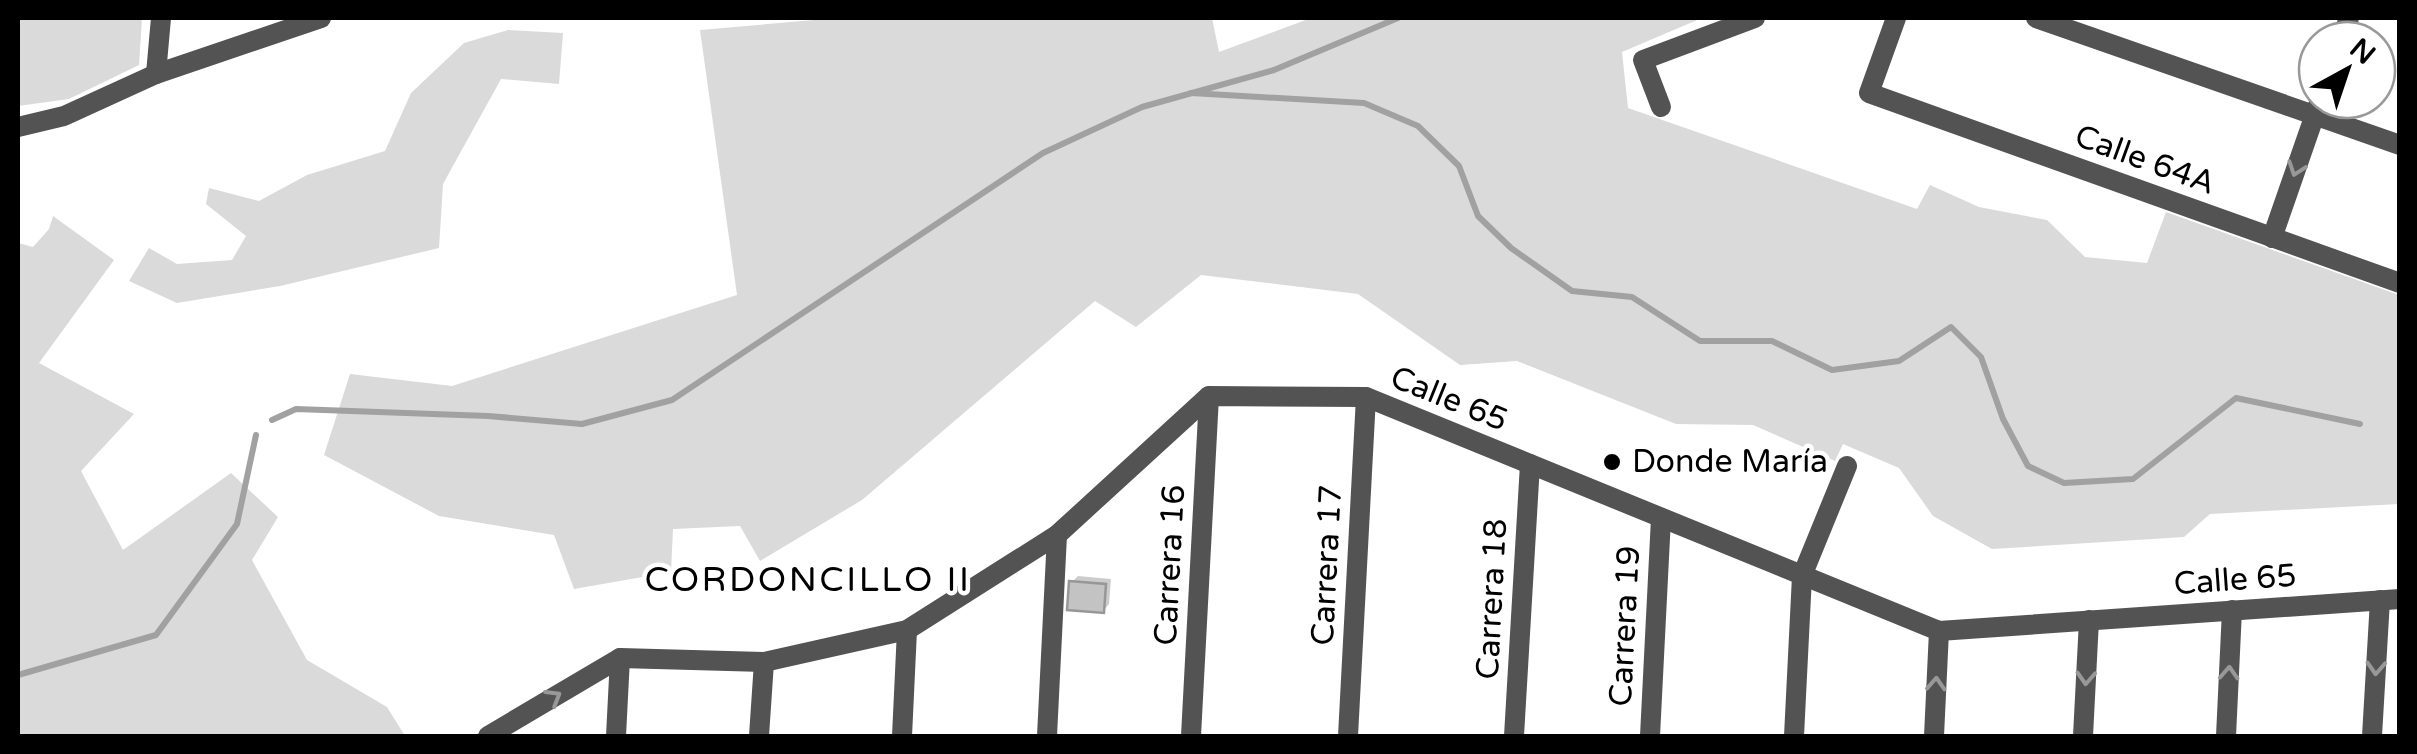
<svg xmlns="http://www.w3.org/2000/svg" width="2417" height="754" viewBox="0 0 2417 754" font-family="'Varela Round',sans-serif">
<rect width="100%" height="100%" fill="#fff"/>
<g fill="#dadada">
<polygon points="18,18 142,18 139,65 69,99 18,106"/>
<polygon points="837,18 1212,18 1219,52 1311,18 1702,18 1622,52 1628,108 1917,209 1930,185 1979,207 2047,220 2085,257 2147,263 2166,212 2399,295 2399,504 2210,514 2184,537 1992,549 1933,516 1899,468 1843,444 1835,461 1753,425 1676,424 1517,361 1460,365 1358,294 1201,275 1136,327 1095,301 862,500 760,561 740,526 673,529 671,572 574,589 554,535 439,516 324,455 350,374 452,386 737,295 700,30"/>
<polygon points="508,30 563,33 559,84 501,79 443,184 439,248 280,286 177,303 129,281 149,248 177,264 232,260 246,236 206,204 209,188 259,201 307,175 385,151 411,93 464,43"/>
<polygon points="53,216 114,260 39,363 134,414 81,471 123,550 231,473 278,517 252,560 307,660 387,707 405,736 18,736 18,243 33,247 49,229"/>
</g>
<polygon fill="#0003" points="1078,576 1111,579 1109,604 1103,611 1072,582"/>
<g fill="none" stroke-linecap="round" stroke-linejoin="round">
<g stroke="#a1a1a1" stroke-width="6">
<polyline points="1191,93 1364,103 1418,126 1459,166 1478,216 1511,248 1572,291 1632,297 1700,341 1772,341 1832,370 1899,361 1951,327 1981,357 2003,419 2028,466 2064,483 2133,479 2236,398 2360,424"/>
<polyline points="272,420 296,409 488,416 582,424 672,400 1043,153 1142,107 1274,70 1398,18"/>
<polyline points="18,675 156,635 237,524 256,435"/>
</g>
</g>
<polygon fill="#c3c3c3" stroke="#979797" stroke-width="2.5" points="1069,581 1106,584 1104,613 1067,610"/>
<g fill="none" stroke-linecap="round" stroke-linejoin="round">
<g stroke="#535353" stroke-width="20">
<polyline points="1896,18 1869,93 2400,283"/>
<polyline points="2036,18 2400,145"/>
<polyline points="2341,40 2349,18"/>
<polyline points="156,74 161,18"/>
<polyline points="1661,107 1643,60 1755,18"/>
<polyline points="18,127 64,116 156,74 321,18"/>
<polyline points="2272,238 2320,100"/>
<polyline points="488,736 620,658 764,662 907,630 1057,535 1209,396 1366,397 1939,631 2400,599"/>
<polyline points="616,736 620,658"/>
<polyline points="759,736 764,662"/>
<polyline points="902,736 907,630"/>
<polyline points="1047,736 1057,535"/>
<polyline points="1191,736 1209,396"/>
<polyline points="1348,736 1366,397"/>
<polyline points="1514,736 1530,464"/>
<polyline points="1650,736 1661,518"/>
<polyline points="1794,736 1802,576 1847,466"/>
<polyline points="1934,736 1939,631"/>
<polyline points="2083,736 2089,620"/>
<polyline points="2226,736 2232,610"/>
<polyline points="2372,736 2380,600"/>
</g>
</g>
<defs><path id="oneway-chevron" d="M-2-3.5L2.5 0L-2 3.5" fill="none" stroke-width="1.6" stroke-linecap="round" stroke-linejoin="round" transform="scale(2.5)"/></defs>
<g stroke="#989898">
<use href="#oneway-chevron" transform="translate(2296 169) rotate(109)"/>
<use href="#oneway-chevron" transform="translate(2376 668) rotate(93)"/>
<use href="#oneway-chevron" transform="translate(2229 673) rotate(-87)"/>
<use href="#oneway-chevron" transform="translate(2086 678) rotate(93)"/>
<use href="#oneway-chevron" transform="translate(1936 684) rotate(-87)"/>
<use href="#oneway-chevron" transform="translate(554 697) rotate(-31)"/>
</g>
<circle fill="#000" stroke="#fff" stroke-width="4" cx="1612" cy="462" r="10"/>
<g text-anchor="middle" dominant-baseline="central" stroke-width="9" stroke-linejoin="round" paint-order="stroke">
<g font-size="32" fill="#000" stroke="#fff">
<text transform="translate(2145 160) rotate(20)">Calle 64A</text>
<text transform="translate(1449 399) rotate(22)">Calle 65</text>
<text transform="translate(1170 565) rotate(-87)">Carrera 16</text>
<text transform="translate(1327 565) rotate(-87)">Carrera 17</text>
<text transform="translate(2235 580) rotate(-4)">Calle 65</text>
<text transform="translate(1492 599) rotate(-87)">Carrera 18</text>
<text transform="translate(1625 626) rotate(-87)">Carrera 19</text>
</g>
<g font-size="32" fill="#000" stroke="#fff" text-anchor="start">
<text x="1632" y="462">Donde María</text>
</g>
<g font-size="35" letter-spacing="2.5" fill="#000" stroke="#fff">
<text x="808" y="580">CORDONCILLO II</text>
</g>
</g>
<rect width="2417" height="754" fill="none" stroke="#000000" stroke-width="40"/>
<g transform="translate(2347 70) rotate(40)"><circle r="48" fill="#ffffff" stroke="#999999" stroke-width="2.5"/>
<path d="M0-8L18 38L0 25L-18 38Z" fill="#000000"/>
<text y="-15" font-size="28" font-weight="bold" text-anchor="middle" fill="#000000">N</text>
</g>
</svg>
